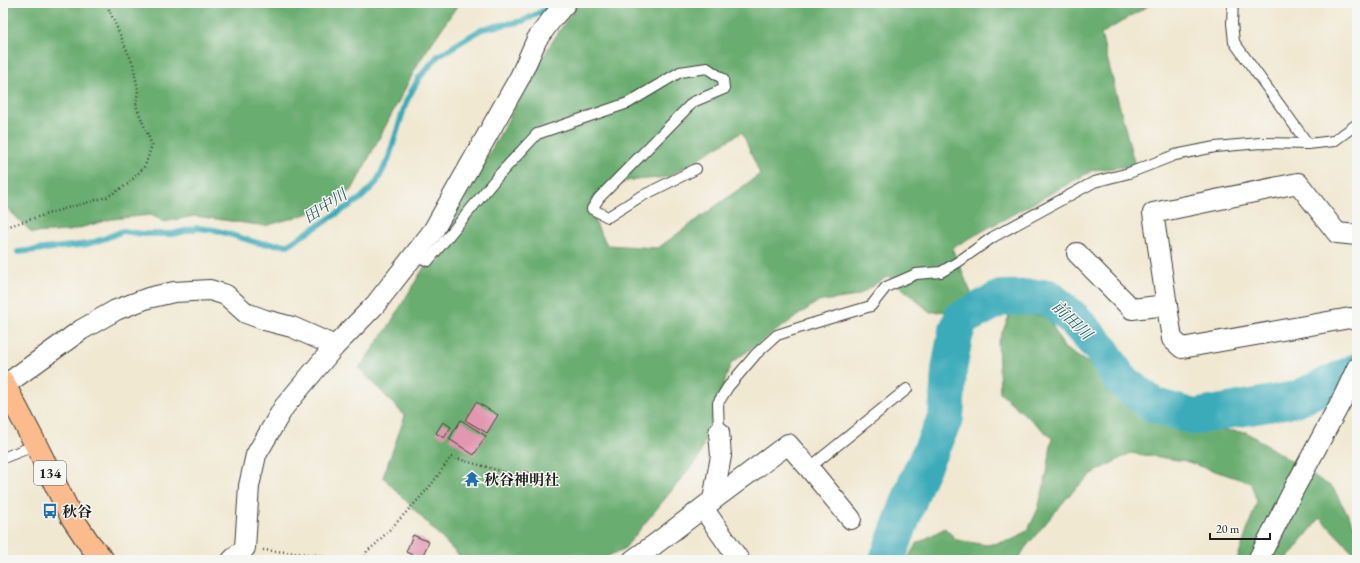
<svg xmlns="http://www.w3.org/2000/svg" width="1360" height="563" viewBox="0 0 1360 563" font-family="'EB Garamond','Noto Serif JP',serif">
<rect width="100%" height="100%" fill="#f6f6f2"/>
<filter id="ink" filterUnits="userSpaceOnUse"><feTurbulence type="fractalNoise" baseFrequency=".025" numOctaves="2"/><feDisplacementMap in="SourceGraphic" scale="8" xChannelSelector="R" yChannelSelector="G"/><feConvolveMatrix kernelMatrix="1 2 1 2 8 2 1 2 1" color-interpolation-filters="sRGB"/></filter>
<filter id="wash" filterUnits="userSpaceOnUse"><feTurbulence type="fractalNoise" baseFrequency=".012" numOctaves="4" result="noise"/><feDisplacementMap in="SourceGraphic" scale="16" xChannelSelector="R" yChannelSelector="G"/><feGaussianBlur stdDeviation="0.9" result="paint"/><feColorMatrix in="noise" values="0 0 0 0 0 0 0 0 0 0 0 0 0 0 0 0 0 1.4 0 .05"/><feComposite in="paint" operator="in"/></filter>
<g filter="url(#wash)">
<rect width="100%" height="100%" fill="#f1e8d2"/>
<g fill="#6aad71" stroke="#436446" fill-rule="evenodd">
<polygon points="3,3 459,3 419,62 352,190 307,214 265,226 195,216 164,222 151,215 112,219 69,231 32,233 3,204"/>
<path d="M578 3H1153L1101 34 1135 166 1093 170 952 248 972 295 953 311 930 312 888 276 857 296 817 302 731 363 699 457 624 549 599 560H486L458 555 383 477 405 416 359 368 387 329 448 227 550 45ZM742 132 760 174 658 248 607 245 595 222 599 198 626 181 668 177Z"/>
<polygon points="1011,311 1048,317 1064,348 1090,364 1167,426 1246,432 1333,488 1357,531 1357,550 1353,552 1320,518 1286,560 1237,560 1257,502 1251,483 1185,461 1130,453 1092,474 1071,493 1025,548 1018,560 907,560 916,544 945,528 957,540 987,545 1012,540 1028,530 1038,509 1047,473 1052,438 1000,393 998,343"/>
</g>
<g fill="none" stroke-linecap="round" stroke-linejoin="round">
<polyline stroke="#3babb9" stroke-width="6" points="18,252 88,244 106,238 123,231 143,234 173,234 197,228 215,230 258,243 288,245 360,199 376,183 388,160 406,102 419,78 438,56 482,29 523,21 553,6"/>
<polyline stroke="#3babb9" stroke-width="36" points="887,560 916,482 946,417 949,370 955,336 961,319 1001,298 1048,297 1075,320 1101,349 1119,378 1153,405 1194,417 1296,399 1357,371"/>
</g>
<g id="blocks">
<g fill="#e197b0">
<polygon points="476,402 498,415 487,433 465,420"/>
<polygon points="461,420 486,436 474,455 449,439"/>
<polygon points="443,422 451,427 444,438 436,433"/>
<polygon points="524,471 539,475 536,486 521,482"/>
<polygon points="413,535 429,542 421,559 406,552"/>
</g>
</g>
</g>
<g filter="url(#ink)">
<use href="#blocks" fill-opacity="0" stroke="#3c3b37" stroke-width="1"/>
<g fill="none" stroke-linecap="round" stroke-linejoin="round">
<defs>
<g id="lane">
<polyline points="1233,3 1232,23 1234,42 1308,144"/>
<polyline points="415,255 428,261 498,176 537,134 628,103 680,72 707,68 723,79 724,89 693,102 599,198 592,209 608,217 638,198 696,169"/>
<polyline points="719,432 718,403 728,387 756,354 777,335 811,324 871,306 886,287 916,274 941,272 958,262 993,237 1094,182 1129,173 1175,155 1215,147 1260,143 1308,144 1334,141 1357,124"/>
<polyline points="3,458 36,445"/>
<polyline points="809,468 907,389"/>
</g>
<g id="street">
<polyline points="1357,235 1337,233 1298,183 1153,213 1172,339 1182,348 1350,318 1357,321"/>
<polyline points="1077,253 1132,309 1167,305"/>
<polyline points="5,385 81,330 116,310 148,298 174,292 210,290 226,295 246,313 265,320 292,327 335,346"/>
<polyline points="713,500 788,444 809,468 851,519"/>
<polyline points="703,508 739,560"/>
<polyline points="232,560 245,548 249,486 256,455 284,407 335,346 375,305 433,231 520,77 537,39 552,19 566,3"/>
<polyline points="633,560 654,545 713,500 721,456 719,432"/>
<polyline points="1258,560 1294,489 1344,396 1357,368"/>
</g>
<polyline id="highway" points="3,382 36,445 71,516 89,543 103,560"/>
</defs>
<use href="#lane" stroke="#3c3b37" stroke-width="12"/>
<use href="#street" stroke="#3c3b37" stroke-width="22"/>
<use href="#highway" stroke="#3c3b37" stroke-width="24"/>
<g stroke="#3c3b37" stroke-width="2.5" stroke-dasharray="1 3" stroke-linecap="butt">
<polyline points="3,228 60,210 107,197 128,184 145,166 152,145 136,106 138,90 133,64 106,3"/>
<polyline points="263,550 319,555 334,560"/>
<polyline points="364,560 367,551 376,544 416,502 431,485 451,457 515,475"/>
</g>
<use href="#lane" stroke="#fff" stroke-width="10"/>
<use href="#street" stroke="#fff" stroke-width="20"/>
<use href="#highway" stroke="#fbbb8c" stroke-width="22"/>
</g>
</g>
<defs>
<symbol id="temple-bare" viewBox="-9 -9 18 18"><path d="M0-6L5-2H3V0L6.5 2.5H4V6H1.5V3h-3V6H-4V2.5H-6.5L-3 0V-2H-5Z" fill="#1f6fb2" stroke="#f6f6f2" stroke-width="2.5" paint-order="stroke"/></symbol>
<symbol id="bus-bare" viewBox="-9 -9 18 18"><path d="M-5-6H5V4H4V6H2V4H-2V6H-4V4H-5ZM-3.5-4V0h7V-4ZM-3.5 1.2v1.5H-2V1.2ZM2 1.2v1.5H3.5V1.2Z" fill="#1f6fb2" stroke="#f6f6f2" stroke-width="2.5" paint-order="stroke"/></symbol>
</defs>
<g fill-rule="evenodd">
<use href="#temple-bare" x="461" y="468" width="22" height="22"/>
<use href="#bus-bare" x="39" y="500" width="22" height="22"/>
</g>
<g text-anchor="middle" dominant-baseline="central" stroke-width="3" stroke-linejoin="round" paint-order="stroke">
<rect fill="#f6f6f2" stroke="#5d5d5c" stroke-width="1" x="34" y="461" width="32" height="24" rx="3"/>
<g font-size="14" font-weight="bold" fill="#1c1c1c">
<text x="50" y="473">134</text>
</g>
<g font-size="15" font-weight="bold" fill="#1c1c1c" stroke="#f6f6f2" text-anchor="start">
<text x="484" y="479">秋谷神明社</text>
<text x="62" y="511">秋谷</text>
</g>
<g font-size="16" font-style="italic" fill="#2a5c63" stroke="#f6f6f2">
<text transform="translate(325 206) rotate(-33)">田中川</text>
<text transform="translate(1072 320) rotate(44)">前田川</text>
</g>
</g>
<rect width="1360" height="563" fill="none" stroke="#f6f6f2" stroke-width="16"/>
<path d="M1210 533v6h60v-6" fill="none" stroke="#1c1c1c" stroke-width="2"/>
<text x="1216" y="533" font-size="12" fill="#1c1c1c" stroke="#f6f6f2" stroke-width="3" paint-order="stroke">20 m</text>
</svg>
